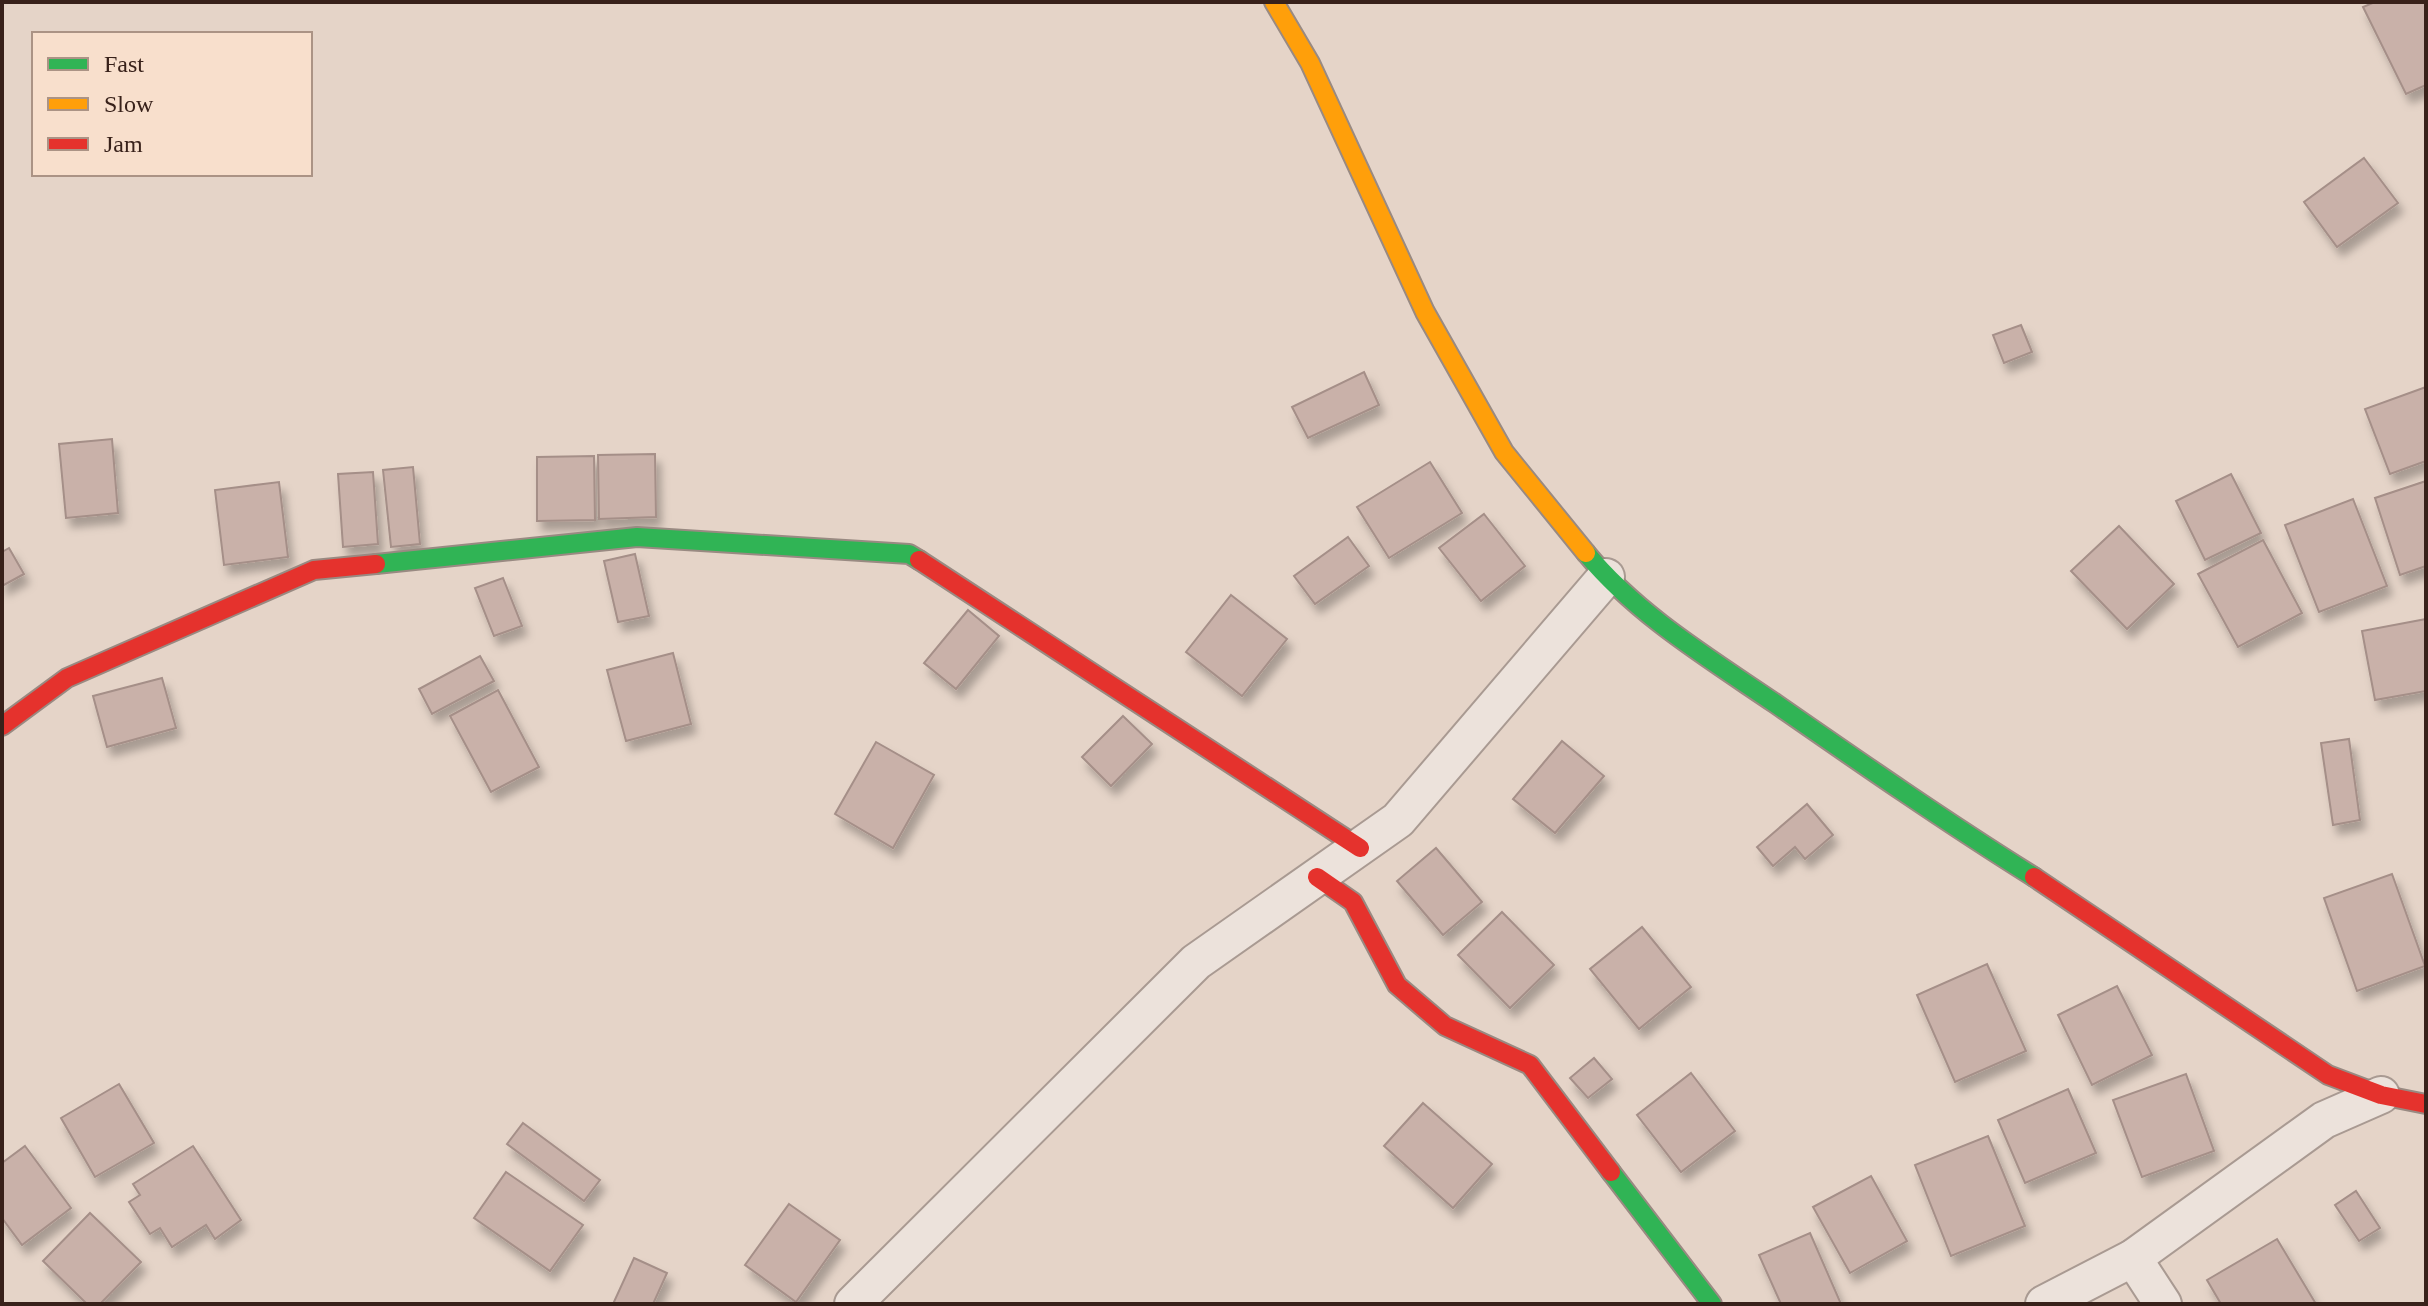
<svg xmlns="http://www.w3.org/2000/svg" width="2428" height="1306" viewBox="0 0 2428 1306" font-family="Georgia,serif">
<defs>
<filter id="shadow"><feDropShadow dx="5" dy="9" stdDeviation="4" flood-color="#0004"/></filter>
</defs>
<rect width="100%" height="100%" fill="#e5d4c8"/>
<g fill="#c9b1a9" stroke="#a58f88" stroke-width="2" filter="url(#shadow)">
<polygon points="2375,2 2426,2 2426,85 2406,94 2363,7"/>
<polygon points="2364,158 2398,203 2337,247 2304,202"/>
<polygon points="2021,325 2032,352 2004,363 1993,335"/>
<polygon points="1364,372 1379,405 1308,438 1292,407"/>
<polygon points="2426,387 2426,461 2390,474 2365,409"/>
<polygon points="112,439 118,513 66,518 59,444"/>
<polygon points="655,454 656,517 599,519 598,455"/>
<polygon points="594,456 595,520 537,521 537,457"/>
<polygon points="1430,462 1462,513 1389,558 1357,507"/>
<polygon points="413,467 420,544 391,547 383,470"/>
<polygon points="373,472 378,544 343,547 338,474"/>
<polygon points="2231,474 2261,533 2205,560 2176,501"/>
<polygon points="2426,481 2426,566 2400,575 2375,498"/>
<polygon points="279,482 288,557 224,565 215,490"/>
<polygon points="2353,499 2387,586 2319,612 2285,525"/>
<polygon points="1484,514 1525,566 1481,601 1439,548"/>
<polygon points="2119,526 2174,584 2127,629 2071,571"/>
<polygon points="1348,537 1369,566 1315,604 1294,576"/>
<polygon points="2263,540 2302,613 2238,647 2198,574"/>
<polygon points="9,548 24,574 2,586 2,552"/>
<polygon points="635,554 649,616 618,622 604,561"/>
<polygon points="503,578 522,626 494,636 475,588"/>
<polygon points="1231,595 1287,639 1242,696 1186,652"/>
<polygon points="968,610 999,636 956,689 924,663"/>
<polygon points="2426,619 2426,691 2375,700 2362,631"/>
<polygon points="673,653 691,724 626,741 607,670"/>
<polygon points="480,656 494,681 432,714 419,689"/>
<polygon points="162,678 176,728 107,747 93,696"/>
<polygon points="498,690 539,767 491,792 450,716"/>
<polygon points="1123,716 1152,744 1111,786 1082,757"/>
<polygon points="2349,739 2360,820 2333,825 2321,743"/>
<polygon points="1562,741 1604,776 1555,833 1513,799"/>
<polygon points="876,742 934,775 893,848 835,814"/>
<polygon points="1807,804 1833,835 1805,859 1795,847 1773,866 1757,847"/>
<polygon points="1436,848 1482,902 1443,935 1397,881"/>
<polygon points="2392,874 2425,966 2357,991 2324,898"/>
<polygon points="1502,912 1554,965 1510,1008 1458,955"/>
<polygon points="1642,927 1691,987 1639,1029 1590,969"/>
<polygon points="1987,964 2026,1051 1955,1082 1917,995"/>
<polygon points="2117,986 2152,1055 2092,1085 2058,1015"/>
<polygon points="1594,1058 1612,1079 1588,1098 1570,1078"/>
<polygon points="1691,1073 1735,1131 1681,1172 1637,1115"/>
<polygon points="2186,1074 2214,1151 2142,1177 2113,1100"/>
<polygon points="119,1084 154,1143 95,1177 61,1118"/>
<polygon points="2068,1089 2096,1153 2025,1183 1998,1120"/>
<polygon points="1423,1103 1492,1164 1453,1208 1384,1146"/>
<polygon points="523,1123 600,1180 584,1201 507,1144"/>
<polygon points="1988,1136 2025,1226 1951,1256 1915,1165"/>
<polygon points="25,1146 71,1208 22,1245 2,1218 2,1163"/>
<polygon points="193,1146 241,1220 215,1239 206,1225 172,1247 160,1228 150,1234 129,1202 140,1195 133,1184"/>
<polygon points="506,1172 583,1225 550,1271 474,1218"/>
<polygon points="1871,1176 1907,1241 1850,1273 1813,1207"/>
<polygon points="2356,1191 2380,1228 2359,1241 2335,1205"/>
<polygon points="789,1204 840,1240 796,1302 745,1265"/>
<polygon points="90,1213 141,1262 100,1304 87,1304 43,1261"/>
<polygon points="1810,1233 1841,1304 1781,1304 1759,1255"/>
<polygon points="2277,1239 2316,1304 2221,1304 2207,1280"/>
<polygon points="634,1258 667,1273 653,1304 613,1304"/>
</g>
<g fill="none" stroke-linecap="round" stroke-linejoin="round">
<defs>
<g id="street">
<polyline points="2133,1258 2163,1304"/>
<polyline points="853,1304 1196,962 1398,820 1606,577"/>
<polyline points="2044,1304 2133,1258 2324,1120 2381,1095"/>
</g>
<g id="fast">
<path d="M1586 553C1637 615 1710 659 1776 704 1861 763 1946 822 2034 877"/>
<polyline points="376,564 637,537 909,554 919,560"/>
<polyline points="1611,1172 1712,1304"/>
</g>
<polyline id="slow" points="1274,2 1310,63 1425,312 1504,452 1586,553"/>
<g id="jam">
<polyline points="919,560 1360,848"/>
<polyline points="2,726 67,678 314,570 376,564"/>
<polyline points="1317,877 1353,902 1397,985 1445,1026 1530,1065 1611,1172"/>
<polyline points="2034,877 2328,1075 2381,1095 2426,1104"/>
</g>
</defs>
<use href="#street" stroke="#a99a92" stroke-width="40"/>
<use href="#fast" stroke="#998a82" stroke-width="22"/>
<use href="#slow" stroke="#998a82" stroke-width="22"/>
<use href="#jam" stroke="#998a82" stroke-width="22"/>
<use href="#street" stroke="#ece2db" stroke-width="36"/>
<use href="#fast" stroke="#30b455" stroke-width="18"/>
<use href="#slow" stroke="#ff9f0a" stroke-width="18"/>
<use href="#jam" stroke="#e5322d" stroke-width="18"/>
</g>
<rect width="2428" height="1306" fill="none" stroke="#38211a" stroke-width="8"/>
<rect x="32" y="32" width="280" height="144" fill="#f8dfcc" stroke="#ab9385" stroke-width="2"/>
<rect x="48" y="58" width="40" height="12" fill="#30b455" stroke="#ab9385" stroke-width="2"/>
<text x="104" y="72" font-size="24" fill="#38211a">Fast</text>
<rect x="48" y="98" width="40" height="12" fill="#ff9f0a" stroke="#ab9385" stroke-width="2"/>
<text x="104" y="112" font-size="24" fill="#38211a">Slow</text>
<rect x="48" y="138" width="40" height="12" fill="#e5322d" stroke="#ab9385" stroke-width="2"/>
<text x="104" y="152" font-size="24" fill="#38211a">Jam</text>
</svg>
